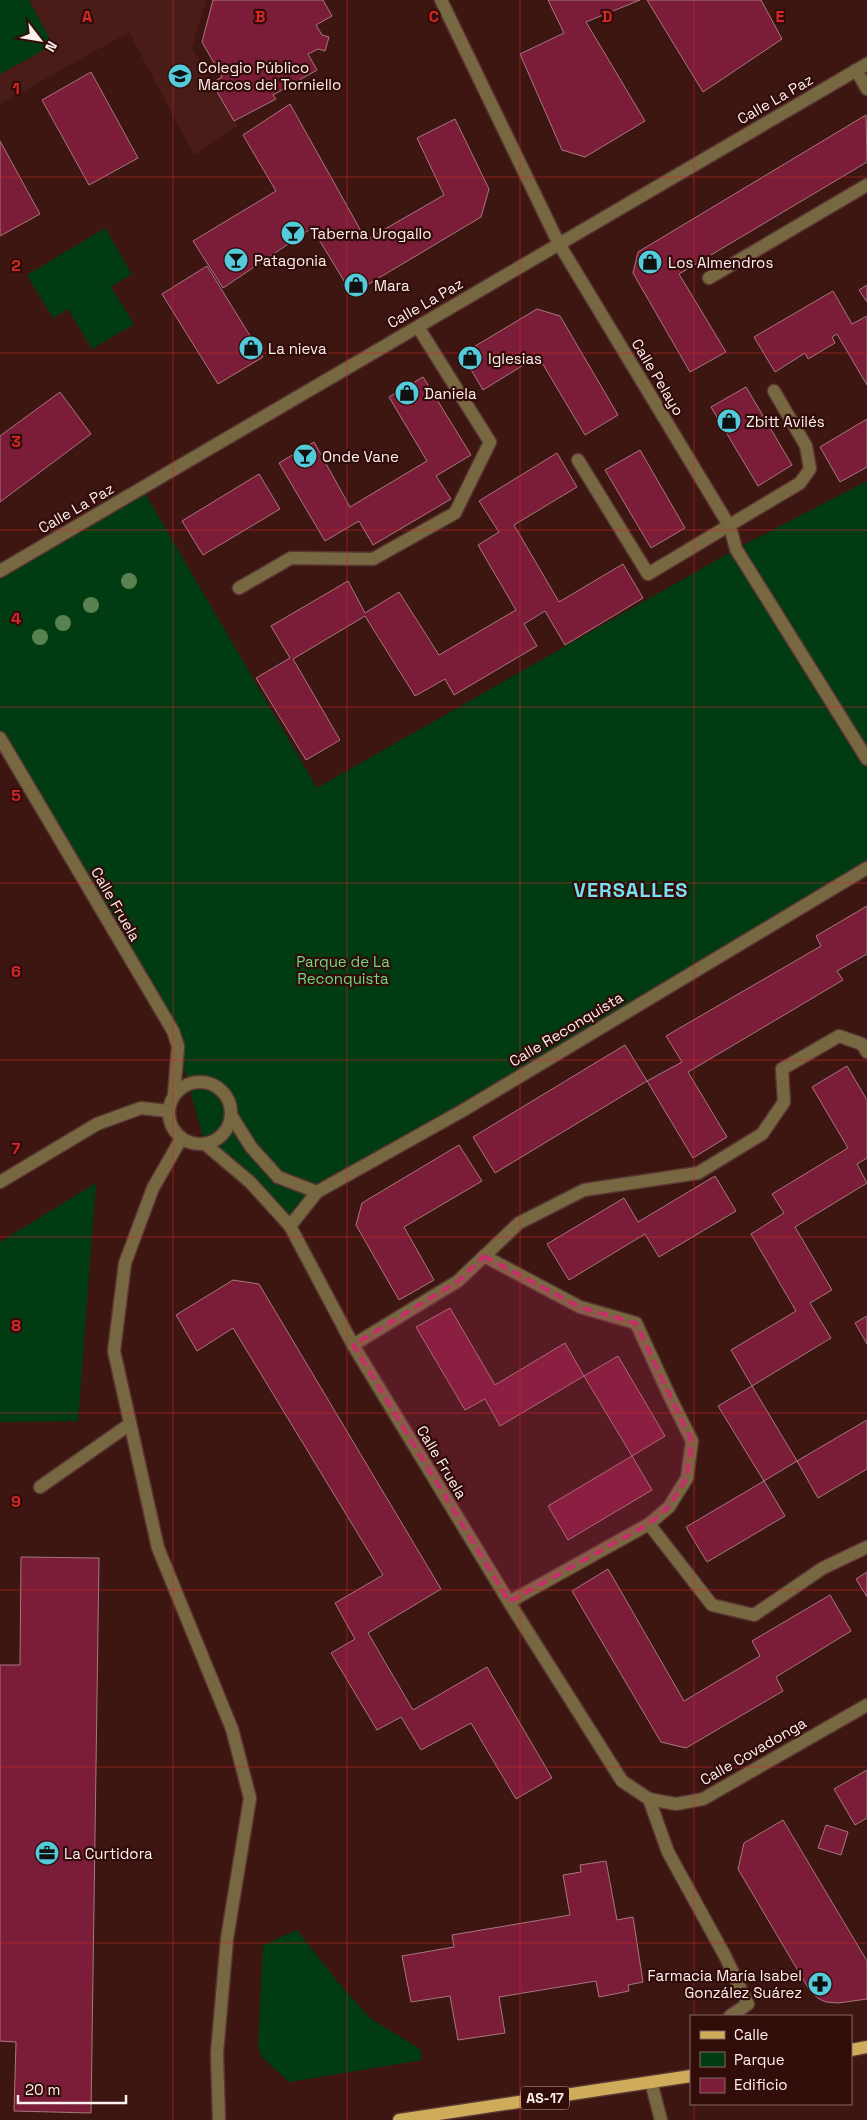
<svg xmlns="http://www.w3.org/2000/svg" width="867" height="2120" viewBox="0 0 867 2120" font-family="'Space Grotesk',sans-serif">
<rect width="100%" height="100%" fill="#3d1612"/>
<polygon fill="#4a1c17" points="0,0 206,0 192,48 238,126 194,155 129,32 0,104"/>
<g fill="#003b12">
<polygon points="0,0 29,0 53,45 0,74"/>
<polygon points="105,228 132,274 111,287 134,324 92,349 68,309 53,318 27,275"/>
<polygon points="867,481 867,868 317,1192 290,1226 205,1144 178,1046 0,739 0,571 142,488 317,788 736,549"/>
<polygon points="96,1183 78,1421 0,1422 0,1242"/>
<polygon points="297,1930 337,1981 371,2019 420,2049 422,2060 289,2082 261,2056 258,2044 263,1945"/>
</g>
<g fill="#7b1c38" stroke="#a7777f">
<polygon points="213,0 323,0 332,16 316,25 322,35 329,37 325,51 318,49 308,54 317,70 273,95 276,99 234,121 212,83 222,77 202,42"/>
<polygon points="548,0 640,0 586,22 645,121 585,157 562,150 520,54 564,33"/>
<polygon points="647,0 761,0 782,39 703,92"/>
<polygon points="91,72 138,158 89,185 42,100"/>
<polygon points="290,104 366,240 444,195 417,138 455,119 489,189 481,217 352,294 312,228 223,288 193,241 276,191 243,135"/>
<polygon points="866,115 867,162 679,274 726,352 690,372 633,273 638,252"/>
<polygon points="0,141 40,214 0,236"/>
<polygon points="207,266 263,357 218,384 162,294"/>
<polygon points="867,285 867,302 859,290"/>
<polygon points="833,291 852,324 867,316 867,385 837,334 832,337 835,343 808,359 805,353 775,372 754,337"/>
<polygon points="537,309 560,316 618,415 585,435 538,356 483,390 462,354"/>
<polygon points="423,377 471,455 436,476 451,499 373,545 359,521 325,541 279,463 314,442 350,507 427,461 389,397"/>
<polygon points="746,387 792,465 758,486 711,407"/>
<polygon points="60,392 91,434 0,502 0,436"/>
<polygon points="867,419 867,467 840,482 820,447"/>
<polygon points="640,450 685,528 651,548 605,470"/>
<polygon points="557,453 577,487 514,525 559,602 623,564 643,598 565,645 545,611 524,624 537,646 454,695 445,679 415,696 365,616 293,659 340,740 306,760 256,678 290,658 271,626 348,581 365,613 399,592 439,655 516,610 478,545 499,532 479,501"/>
<polygon points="259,474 280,509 203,555 182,521"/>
<polygon points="867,906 867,954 837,971 843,980 688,1072 727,1137 693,1158 647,1081 682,1062 666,1036 821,946 816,936"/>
<polygon points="625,1045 647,1081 495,1173 473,1137"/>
<polygon points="847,1066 867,1100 867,1158 857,1164 867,1183 795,1227 832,1290 810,1303 831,1338 752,1386 731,1350 796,1311 751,1234 784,1213 772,1194 848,1148 812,1087"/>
<polygon points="459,1145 482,1181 404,1227 434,1280 399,1300 356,1225 362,1203"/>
<polygon points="715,1176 736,1211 659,1257 645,1234 569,1280 547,1244 624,1198 638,1222"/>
<polygon points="233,1280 259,1284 441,1589 368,1633 413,1710 487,1667 552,1778 516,1799 471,1723 421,1750 401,1717 377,1730 331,1653 355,1639 335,1603 383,1575 233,1328 197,1351 176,1315"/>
<polygon points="450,1308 495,1385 565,1343 584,1376 500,1426 485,1399 465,1410 416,1327"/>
<polygon points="867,1316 867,1344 855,1323"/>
<polygon points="618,1356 665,1436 632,1456 584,1376"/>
<polygon points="752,1386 797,1461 764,1481 718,1406"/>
<polygon points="867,1420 867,1469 818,1498 797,1461"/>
<polygon points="632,1456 652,1490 568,1540 548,1506"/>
<polygon points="764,1481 785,1516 707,1562 686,1527"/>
<polygon points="21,1557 99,1558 91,2113 14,2111 16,2042 0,2041 0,1665 20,1665"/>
<polygon points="608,1569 684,1701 760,1656 752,1641 830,1595 851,1631 776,1677 783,1691 686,1748 661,1742 572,1591"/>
<polygon points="867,1572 867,1597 856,1579"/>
<polygon points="867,1770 867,1818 855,1825 834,1789"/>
<polygon points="783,1820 867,1961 867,1999 838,2003 826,2002 819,1999 810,1991 738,1869 744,1843"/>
<polygon points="826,1825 848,1832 841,1855 818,1848"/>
<polygon points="606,1861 617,1920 633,1917 643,1982 628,1985 629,1991 599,1997 596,1981 499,1997 505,2033 458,2040 450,1996 411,2002 402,1956 454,1947 452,1935 570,1915 563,1875 581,1872 580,1865"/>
</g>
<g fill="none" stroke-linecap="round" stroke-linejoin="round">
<defs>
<polyline id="lane" points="40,1487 130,1424"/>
<g id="street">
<polyline points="441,0 559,244 730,527 736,549 867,759"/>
<polyline points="856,70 867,89"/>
<polyline points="709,278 867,185"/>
<polyline points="578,460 648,574 800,483 810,469 806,446 774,391"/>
<polyline points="0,571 867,64"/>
<polyline points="239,588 291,558 373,559 455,513 490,442 418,327"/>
<polyline points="0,738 173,1031 178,1046 174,1094"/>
<circle cx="200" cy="1113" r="31"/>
<polyline points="231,1115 251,1147 278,1177 317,1192"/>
<polyline points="181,1139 153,1188 125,1263 114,1351 158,1548 232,1729 250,1798 227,1939 217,2053 219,2120"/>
<polyline points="205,1144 250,1182 290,1226 353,1345 509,1602 622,1781 649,1799 676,1804 703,1799 867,1705"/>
<polyline points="0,1182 97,1124 141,1108 168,1111"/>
<polyline points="290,1226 317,1192 462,1111 867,868"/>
<polyline points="484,1256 580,1307 636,1323 670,1397 692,1441 687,1478 669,1507 649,1524"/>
<polyline points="353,1345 458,1281 519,1223 584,1190 698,1173 762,1134 784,1102 782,1069 839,1036 862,1044 867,1052"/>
<polyline points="509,1602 649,1524 712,1605 754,1615 823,1568 867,1547"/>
<polyline points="649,1799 668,1852 725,1956 748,2004 730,2016"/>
<polyline points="651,2082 661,2120"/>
</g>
<g id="primary">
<polyline points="851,2050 867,2047"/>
<polyline points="399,2120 691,2076"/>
</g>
</defs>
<use href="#lane" stroke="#583531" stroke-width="15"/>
<use href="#street" stroke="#583531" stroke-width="15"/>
<use href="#primary" stroke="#583531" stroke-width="15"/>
<use href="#lane" stroke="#786842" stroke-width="12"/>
<use href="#street" stroke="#786842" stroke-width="12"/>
<use href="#primary" stroke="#ceac59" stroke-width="12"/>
</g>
<g fill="#58824f">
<circle cx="129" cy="581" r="8"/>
<circle cx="91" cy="605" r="8"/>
<circle cx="63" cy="623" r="8"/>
<circle cx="40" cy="637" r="8"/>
</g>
<path fill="#c82e6a" fill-opacity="0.2" stroke="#c82e6a" stroke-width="4" stroke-dasharray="10 6" stroke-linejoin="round" d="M484 1256 580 1307 636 1323 692 1441 687 1478 669 1507 649 1524 509 1602 353 1345 458 1281Z"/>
<path fill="none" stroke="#d62828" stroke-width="1" stroke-opacity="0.55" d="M173 0V2120M347 0V2120M520 0V2120M694 0V2016M0 177H867M0 353H867M0 530H867M0 707H867M0 883H867M0 1060H867M0 1237H867M0 1413H867M0 1590H867M0 1767H867M0 1943H867M694 2104V2120"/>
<defs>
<symbol id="school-disc" viewBox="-11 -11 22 22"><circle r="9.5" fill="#53cbdb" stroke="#320c09"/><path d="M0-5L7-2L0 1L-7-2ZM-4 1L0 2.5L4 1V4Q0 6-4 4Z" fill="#111"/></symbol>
<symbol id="bar-disc" viewBox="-11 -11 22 22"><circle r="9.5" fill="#53cbdb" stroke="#320c09"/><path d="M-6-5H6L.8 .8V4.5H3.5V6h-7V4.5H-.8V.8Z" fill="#111"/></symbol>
<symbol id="shop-disc" viewBox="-11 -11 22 22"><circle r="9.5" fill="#53cbdb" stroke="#320c09"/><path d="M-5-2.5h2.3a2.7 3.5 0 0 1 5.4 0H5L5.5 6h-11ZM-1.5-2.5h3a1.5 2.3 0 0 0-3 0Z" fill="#111"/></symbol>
<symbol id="office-disc" viewBox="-11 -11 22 22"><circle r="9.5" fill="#53cbdb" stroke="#320c09"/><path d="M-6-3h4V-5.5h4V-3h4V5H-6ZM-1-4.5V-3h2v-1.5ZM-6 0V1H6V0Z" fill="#111"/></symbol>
<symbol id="pharmacy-disc" viewBox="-11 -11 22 22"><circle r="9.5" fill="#53cbdb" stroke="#320c09"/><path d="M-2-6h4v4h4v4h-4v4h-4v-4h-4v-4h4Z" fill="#111"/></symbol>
</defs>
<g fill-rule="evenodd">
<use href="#school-disc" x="166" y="62" width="28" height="28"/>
<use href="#bar-disc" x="279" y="219" width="28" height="28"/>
<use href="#bar-disc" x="222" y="246" width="28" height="28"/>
<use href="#shop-disc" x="636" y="248" width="28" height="28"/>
<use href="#shop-disc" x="342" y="271" width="28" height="28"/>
<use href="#shop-disc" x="237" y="334" width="28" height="28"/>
<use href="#shop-disc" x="456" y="344" width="28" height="28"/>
<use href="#shop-disc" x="393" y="379" width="28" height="28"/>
<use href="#shop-disc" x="715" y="407" width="28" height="28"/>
<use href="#bar-disc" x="291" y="442" width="28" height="28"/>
<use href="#office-disc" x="33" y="1839" width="28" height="28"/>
<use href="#pharmacy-disc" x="806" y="1970" width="28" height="28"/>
</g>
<g text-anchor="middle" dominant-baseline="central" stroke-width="4.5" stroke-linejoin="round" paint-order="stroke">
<rect fill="#320c09" stroke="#c0acab" stroke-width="1" x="521" y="2086.5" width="48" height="23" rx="4"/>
<g font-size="14" font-weight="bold" fill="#fdf1f0">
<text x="545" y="2098">AS-17</text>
</g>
<g font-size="15" fill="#fdf1f0" stroke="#320c09" text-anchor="start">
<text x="198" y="67">Colegio Público<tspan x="198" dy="17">Marcos del Torniello</tspan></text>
<text x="310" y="233">Taberna Urogallo</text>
<text x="254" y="260">Patagonia</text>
<text x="668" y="262">Los Almendros</text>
<text x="374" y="285">Mara</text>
<text x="268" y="348">La nieva</text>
<text x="488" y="358">Iglesias</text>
<text x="424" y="393">Daniela</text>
<text x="746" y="421">Zbitt Avilés</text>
<text x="322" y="456">Onde Vane</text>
<text x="64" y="1853">La Curtidora</text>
<text x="802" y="1975" text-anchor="end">Farmacia María Isabel<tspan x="802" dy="17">González Suárez</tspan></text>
</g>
<g font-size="15" fill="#fdf1f0" stroke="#320c09">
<text transform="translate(775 99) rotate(-30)">Calle La Paz</text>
<text transform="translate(425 303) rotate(-30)">Calle La Paz</text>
<text transform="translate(658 377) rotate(59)">Calle Pelayo</text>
<text transform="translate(76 508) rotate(-30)">Calle La Paz</text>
<text transform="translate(116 904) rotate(60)">Calle Fruela</text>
<text transform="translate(566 1029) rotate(-31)">Calle Reconquista</text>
<text transform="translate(442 1462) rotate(59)">Calle Fruela</text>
<text transform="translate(753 1751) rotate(-30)">Calle Covadonga</text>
</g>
<g font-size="15" fill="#6eda81" stroke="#320c09">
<text x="343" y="961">Parque de La<tspan x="343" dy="17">Reconquista</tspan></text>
</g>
<g font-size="20" font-weight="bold" letter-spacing="1" fill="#76e0f0" stroke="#320c09">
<text x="631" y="890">VERSALLES</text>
</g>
</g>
<g font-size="16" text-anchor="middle" font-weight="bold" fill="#d62828" stroke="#320c09" stroke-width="4.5" stroke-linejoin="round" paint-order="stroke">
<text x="87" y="22">A</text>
<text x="260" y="22">B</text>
<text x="434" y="22">C</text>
<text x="607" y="22">D</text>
<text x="780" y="22">E</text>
<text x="16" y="94">1</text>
<text x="16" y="271">2</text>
<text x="16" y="447">3</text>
<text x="16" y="624">4</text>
<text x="16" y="801">5</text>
<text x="16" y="977">6</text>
<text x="16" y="1154">7</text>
<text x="16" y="1331">8</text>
<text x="16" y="1507">9</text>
</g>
<rect x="690" y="2015" width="162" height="90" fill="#320c09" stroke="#836865"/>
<rect x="700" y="2031" width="25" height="8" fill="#ceac59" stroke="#836865"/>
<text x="734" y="2040" font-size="15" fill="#fdf1f0">Calle</text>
<rect x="700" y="2052" width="25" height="15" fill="#003b12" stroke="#836865"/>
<text x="734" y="2065" font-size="15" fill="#fdf1f0">Parque</text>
<rect x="700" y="2078" width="25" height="15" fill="#7b1c38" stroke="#836865"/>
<text x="734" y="2090" font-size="15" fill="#fdf1f0">Edificio</text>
<g transform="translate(40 40) rotate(121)" stroke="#320c09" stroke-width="4" paint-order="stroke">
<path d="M0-4L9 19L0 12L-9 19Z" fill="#fdf1f0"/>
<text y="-8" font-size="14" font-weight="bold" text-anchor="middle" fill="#fdf1f0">N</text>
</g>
<path d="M18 2095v8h108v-8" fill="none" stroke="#fdf1f0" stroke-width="2.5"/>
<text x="25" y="2095" font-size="15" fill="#fdf1f0" stroke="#320c09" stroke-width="4" paint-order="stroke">20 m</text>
</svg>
